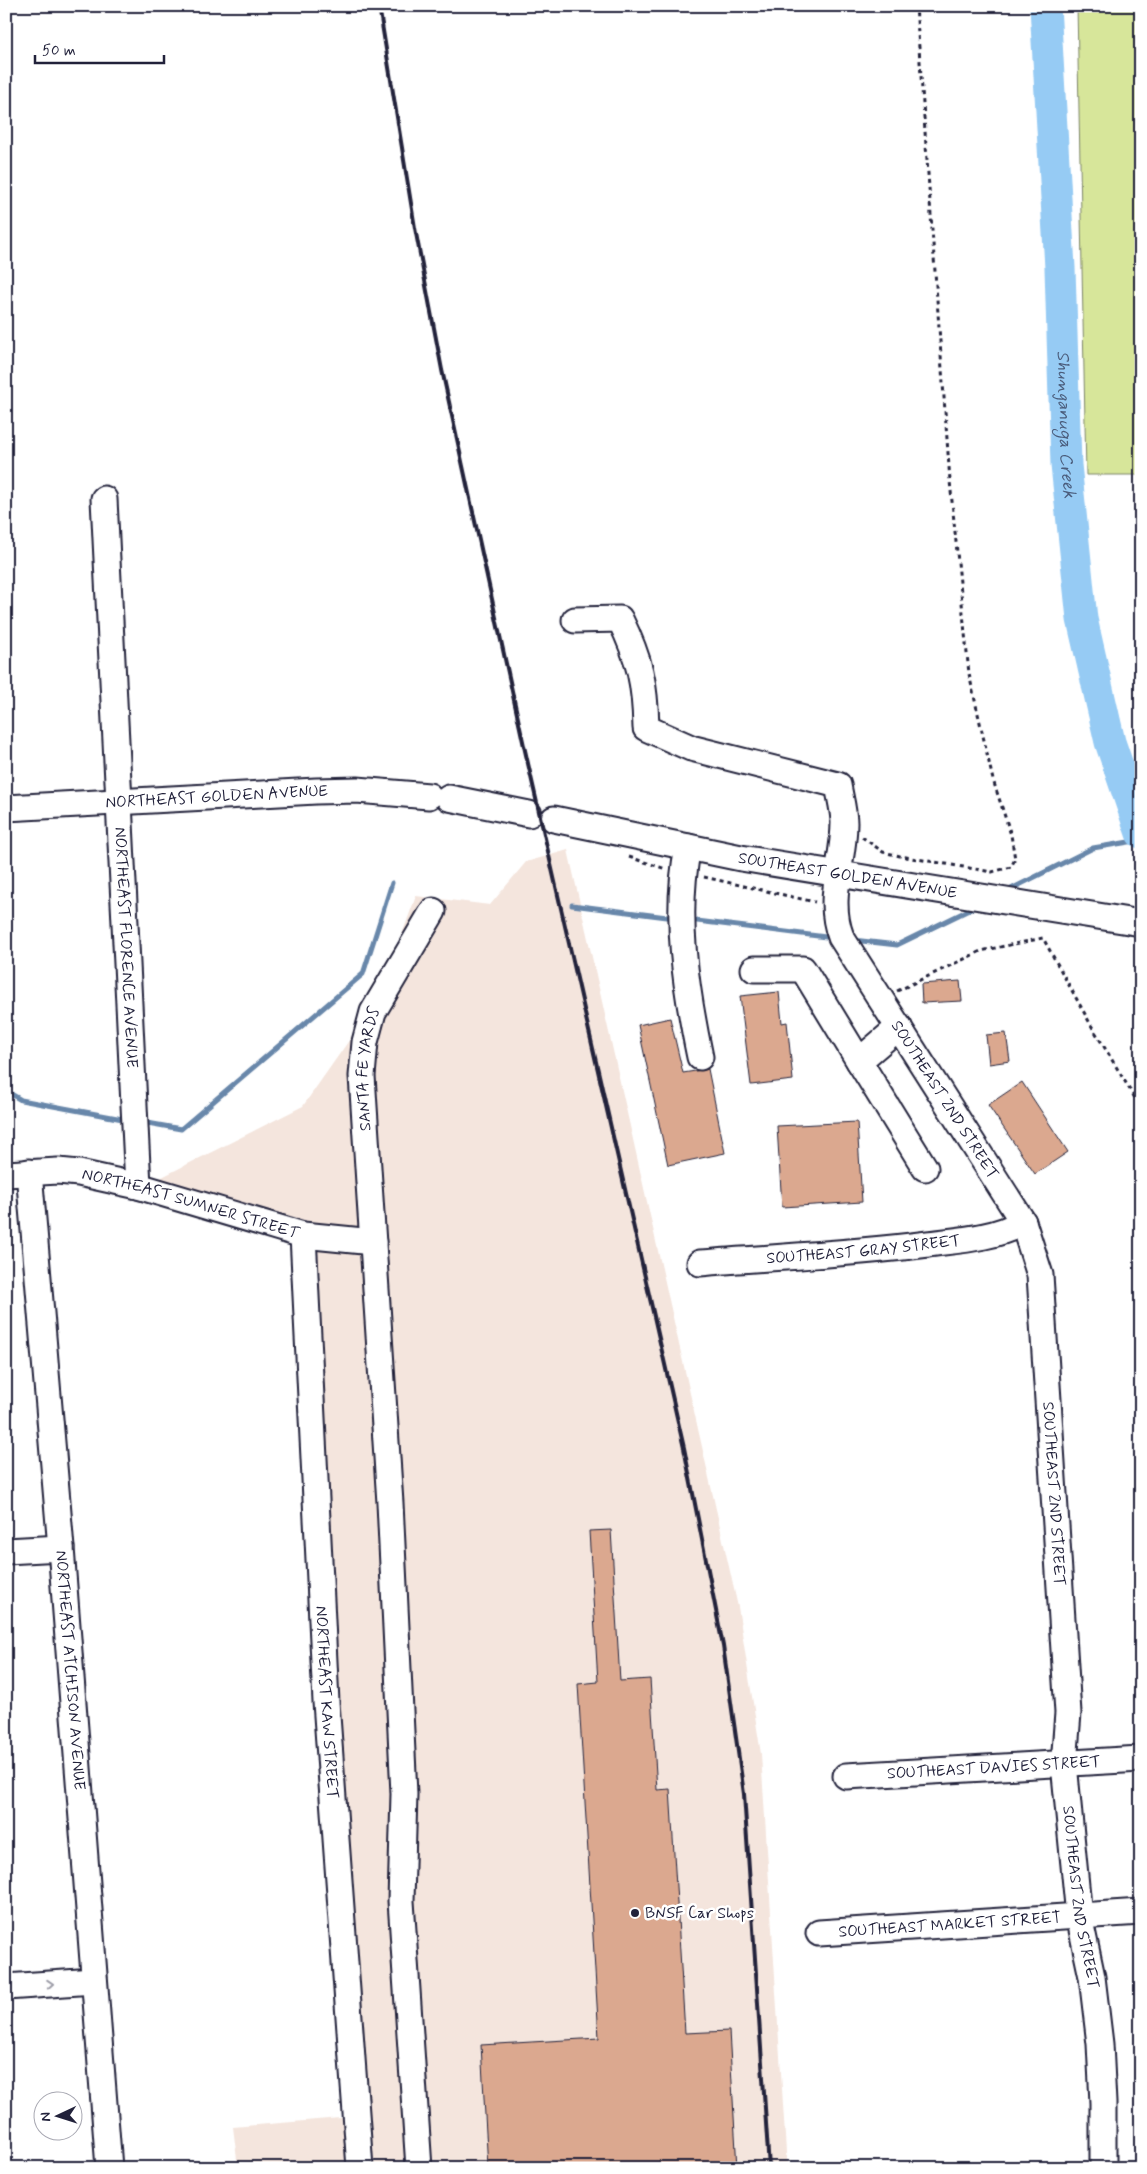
<svg xmlns="http://www.w3.org/2000/svg" width="1147" height="2174" viewBox="0 0 1147 2174" font-family="Mynerve,sans-serif">
<rect width="100%" height="100%" fill="#fff"/>
<filter id="ink" filterUnits="userSpaceOnUse"><feTurbulence type="fractalNoise" baseFrequency=".02" numOctaves="2"/><feDisplacementMap in="SourceGraphic" scale="10" xChannelSelector="R" yChannelSelector="G"/><feConvolveMatrix kernelMatrix="1 2 1 2 8 2 1 2 1" color-interpolation-filters="sRGB"/></filter>
<g filter="url(#ink)">
<polygon fill="#f4e5dd" points="568,850 738,1607 761,1754 787,2168 238,2168 233,2127 364,2116 313,1247 158,1179 303,1106 350,1039 390,967 416,896 490,905 526,862"/>
<polygon fill="#d7e69a" stroke="#7c846a" points="1077,6 1141,6 1141,512 1139,475 1086,475"/>
<g fill="none" stroke-linecap="round" stroke-linejoin="round">
<g stroke="#6887aa" stroke-width="5">
<polyline points="1005,892 1093,848 1141,840"/>
<polyline points="572,905 675,918"/>
<polyline points="689,920 834,938"/>
<polyline points="853,940 897,945 977,906"/>
<polyline points="6,1091 21,1100 128,1120"/>
<polyline points="142,1122 181,1129 363,974 392,883"/>
</g>
<path stroke="#96cbf4" stroke-width="31" id="s1" d="M1045 6 1060 268 1066 465 1082 619 1110 742 1141 833"/>
</g>
<g fill="#dba88f" stroke="#22223b">
<polygon points="960,981 962,1001 922,1003 921,984"/>
<polygon points="779,992 782,1023 787,1022 793,1080 751,1085 740,996"/>
<polygon points="670,1018 683,1073 708,1069 725,1153 668,1165 638,1025"/>
<polygon points="1006,1033 1010,1061 989,1064 986,1035"/>
<polygon points="1022,1082 1068,1152 1035,1174 988,1105"/>
<polygon points="857,1122 862,1202 782,1207 777,1126"/>
<polygon points="611,1530 620,1681 650,1679 657,1790 670,1789 685,2033 729,2031 737,2168 488,2168 481,2045 599,2038 578,1684 598,1682 589,1531"/>
</g>
<g fill="none" stroke-linecap="round" stroke-linejoin="round">
<defs>
<g id="minor">
<path id="s2" d="M104 499 138 1186"/>
<path id="s3" d="M575 620 620 619C640 660 645 683 646 728L691 748 838 785C840 797 844 811 844 823 844 863 826 898 841 937L1023 1222 1040 1275 1068 1713 1064 1764 1079 1916 1092 1977 1100 2044 1103 2103V2168"/>
<polyline points="449,798 529,814"/>
<path id="s4" d="M6 808 316 791 357 790 429 796"/>
<path id="s5" d="M554 819 741 858 1141 923"/>
<path d="M688 847C674 915 686 990 700 1057"/>
<polyline points="754,969 803,969 859,1061"/>
<polyline points="899,1027 859,1061 925,1168"/>
<path id="s6" d="M29 1172 61 1548 109 2168"/>
<path id="s7" d="M6 1174 58 1171 79 1173 138 1186 303 1235 373 1242"/>
<path id="s8" d="M303 1235 326 1702 360 2168"/>
<path id="s9" d="M700 1263C776 1257 852 1254 928 1244 960 1240 995 1238 1023 1222"/>
<polyline points="6,1551 61,1548"/>
<path id="s10" d="M846 1776 1141 1759"/>
<path id="s11" d="M819 1933 1141 1912"/>
<polyline points="6,1987 94,1981"/>
<path id="s12" d="M419 2168 401 1901 404 1794 390 1503 362 1076 365 1042 373 1012 433 911"/>
</g>
</defs>
<use href="#minor" stroke="#22223b" stroke-width="29"/>
<g stroke="#22223b" stroke-width="3" stroke-dasharray="4 4" stroke-linecap="butt">
<polyline points="862,837 883,852 900,856 992,872 1011,867 1015,859 1011,835 993,780 969,674 950,481 916,6"/>
<polyline points="629,857 666,869"/>
<polyline points="704,877 815,902"/>
<polyline points="897,991 981,951 1043,938 1091,1025 1141,1108"/>
</g>
<use href="#minor" stroke="#fff" stroke-width="25"/>
<polyline stroke="#22223b" stroke-width="4" points="379,6 415,228 442,370 524,746 684,1448 723,1646 744,1794 769,2168"/>
</g>
<defs><path id="oneway-chevron" d="M-2-3.5L2.5 0L-2 3.5" fill="none" stroke-width="1.6" stroke-linecap="round" stroke-linejoin="round" transform="scale(1.25)"/></defs>
<use stroke="#9c9ca7" href="#oneway-chevron" transform="translate(50 1984) rotate(-4)"/>
</g>
<circle fill="#22223b" stroke="#fff" stroke-width="2" cx="635" cy="1913" r="5"/>
<g text-anchor="middle" dominant-baseline="central" stroke-width="5" stroke-linejoin="round" paint-order="stroke">
<g font-size="16" fill="#22223b" stroke="#fff">
<text stroke="none"><textPath href="#s4" startOffset="211">NORTHEAST GOLDEN AVENUE</textPath></text>
<text stroke="none"><textPath href="#s5" startOffset="299">SOUTHEAST GOLDEN AVENUE</textPath></text>
<text stroke="none"><textPath href="#s2" startOffset="449">NORTHEAST FLORENCE AVENUE</textPath></text>
<text stroke="none"><textPath href="#s12" startOffset="1101">SANTA FE YARDS</textPath></text>
<text stroke="none"><textPath href="#s3" startOffset="706">SOUTHEAST 2ND STREET</textPath></text>
<text stroke="none"><textPath href="#s7" startOffset="189">NORTHEAST SUMNER STREET</textPath></text>
<text stroke="none"><textPath href="#s9" startOffset="164">SOUTHEAST GRAY STREET</textPath></text>
<text stroke="none"><textPath href="#s3" startOffset="1126">SOUTHEAST 2ND STREET</textPath></text>
<text stroke="none"><textPath href="#s6" startOffset="500">NORTHEAST ATCHISON AVENUE</textPath></text>
<text stroke="none"><textPath href="#s8" startOffset="468">NORTHEAST KAW STREET</textPath></text>
<text stroke="none"><textPath href="#s10" startOffset="148">SOUTHEAST DAVIES STREET</textPath></text>
<text stroke="none"><textPath href="#s3" startOffset="1531">SOUTHEAST 2ND STREET</textPath></text>
<text stroke="none"><textPath href="#s11" startOffset="131">SOUTHEAST MARKET STREET</textPath></text>
</g>
<g font-size="16" fill="#22223b" stroke="#fff" text-anchor="start">
<text x="645" y="1913">BNSF Car Shops</text>
</g>
<g font-size="18" font-style="italic" fill="#4b5d7c" stroke="#fff">
<text stroke="none"><textPath href="#s1" startOffset="419">Shunganuga Creek</textPath></text>
</g>
</g>
<rect width="1147" height="2174" fill="none" stroke="#fff" stroke-width="25"/>
<rect x="12" y="12" width="1122" height="2149" fill="none" stroke="#22223b" stroke-width="2" filter="url(#ink)"/>
<g transform="translate(58 2116) rotate(266)"><circle r="24" fill="#ffffff" stroke="#a7a7b1"/>
<path d="M0-4L9 19L0 12L-9 19Z" fill="#22223b"/>
<text y="-8" font-size="14" font-weight="bold" text-anchor="middle" fill="#22223b">N</text>
</g>
<path d="M35 55v8h129v-8" fill="none" stroke="#22223b" stroke-width="2.5"/>
<text x="42" y="55" font-size="15" fill="#22223b" stroke="#ffffff" stroke-width="4" paint-order="stroke">50 m</text>
</svg>
